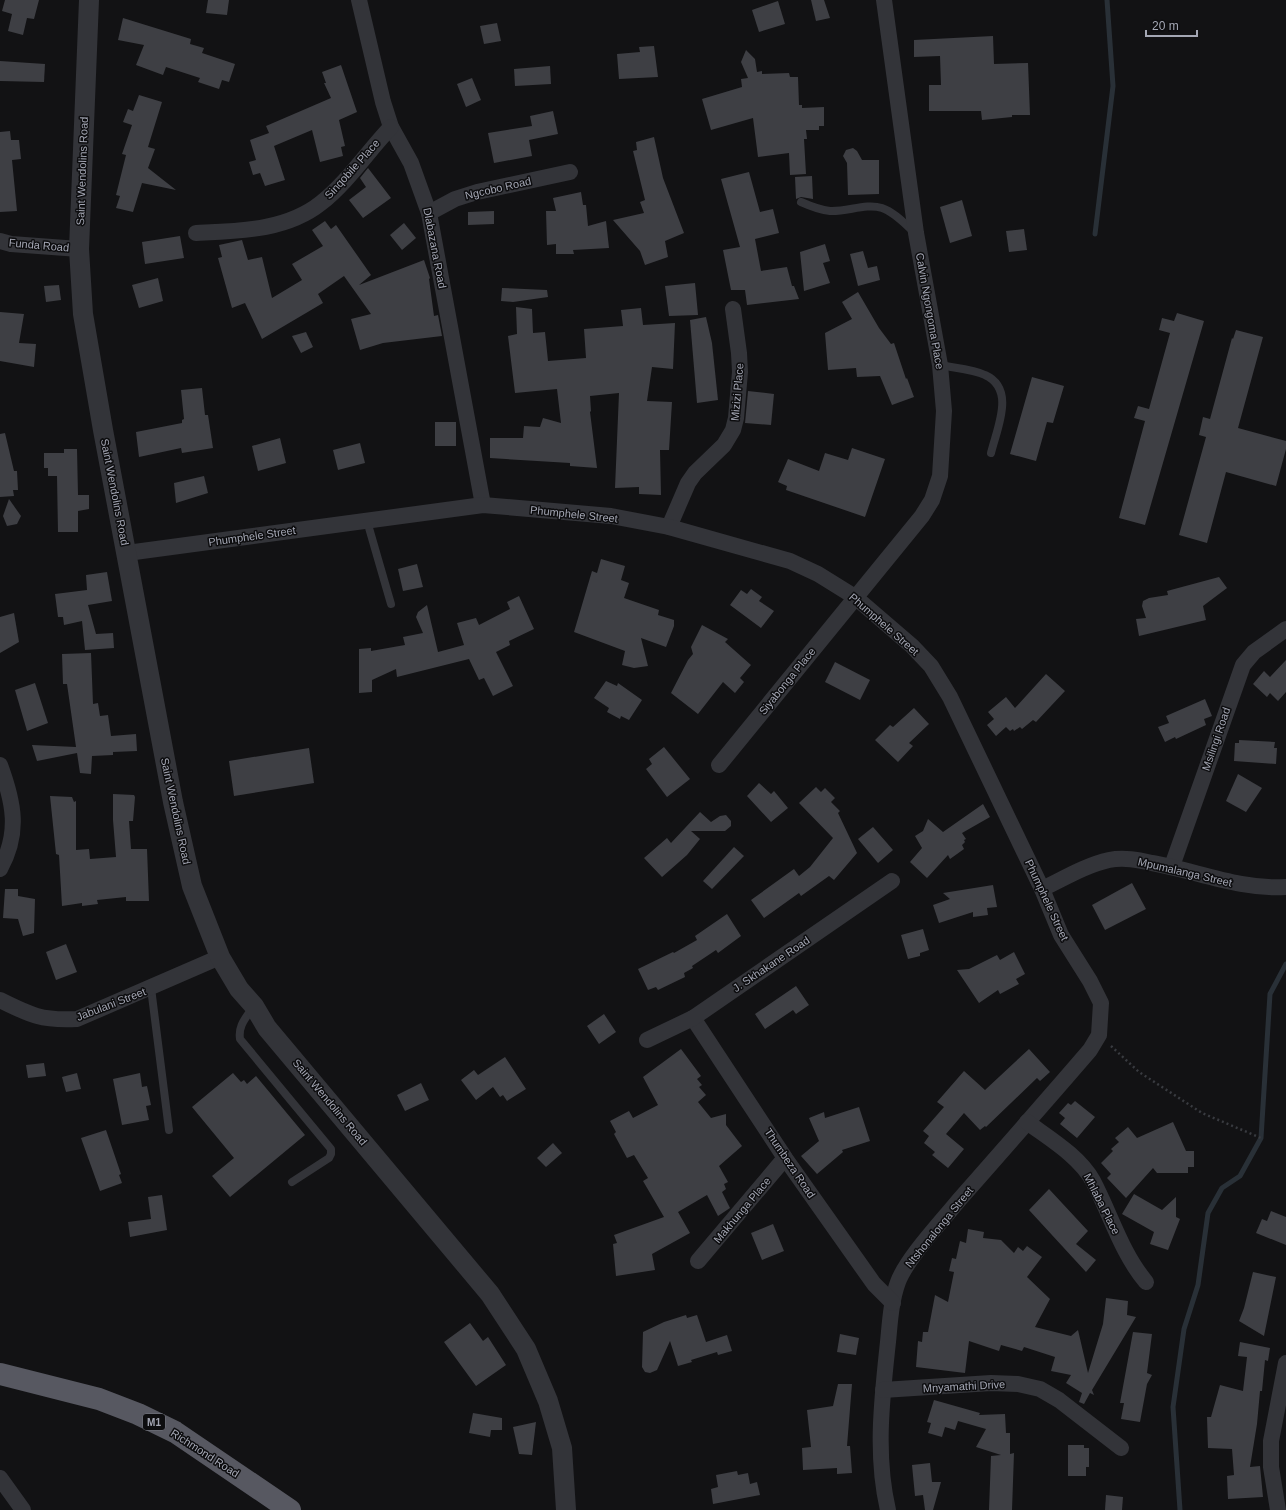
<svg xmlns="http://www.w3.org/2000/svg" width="1286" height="1510" viewBox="0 0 1286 1510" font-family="Helvetica,sans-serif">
<rect width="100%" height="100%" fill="#121214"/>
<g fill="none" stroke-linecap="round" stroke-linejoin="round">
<g stroke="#293037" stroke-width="5">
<polyline points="1095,234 1113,86 1107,0"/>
<polyline points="1180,1510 1173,1407 1184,1329 1198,1285 1208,1213 1222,1188 1240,1176 1261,1138 1270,994 1286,964"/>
</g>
</g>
<g fill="#3e3f44">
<polygon points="5,0 39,0 34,19 27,18 23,35 8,31 12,14 2,11"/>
<polygon points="208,0 229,0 227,15 206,13"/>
<polygon points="811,0 824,0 830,18 816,21"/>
<polygon points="778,1 785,24 759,32 752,10"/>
<polygon points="123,18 191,39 190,44 204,48 202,53 235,64 229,82 222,80 219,89 198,82 200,78 166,67 163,75 136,65 144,45 118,40"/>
<polygon points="497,23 501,41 484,44 480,26"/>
<polygon points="993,36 994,64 1028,63 1030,115 1012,115 1012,117 982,120 981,111 929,111 929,85 941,85 940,56 914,57 914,40"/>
<polygon points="654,46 658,77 619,79 617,54 640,52 639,47"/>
<polygon points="746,50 755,59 757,72 762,71 762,74 789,73 790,77 798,77 799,105 802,105 802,108 824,107 824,126 819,126 819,130 806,130 807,139 804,139 806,174 790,175 789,153 758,157 753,118 711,130 702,99 742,87 741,79 748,78 741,62"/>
<polygon points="0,61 45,64 44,82 0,81"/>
<polygon points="341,65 357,112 339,120 345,146 341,147 343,156 320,162 312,130 274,146 285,180 265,186 260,173 253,175 249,162 256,160 250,140 269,133 266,126 331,98 324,83 326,83 322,72"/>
<polygon points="550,66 551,84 515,86 514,69"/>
<polygon points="472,78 481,100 466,107 457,84"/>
<polygon points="139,95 162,102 148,147 155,149 148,168 176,190 142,183 133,212 116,208 120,196 116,195 126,155 122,154 132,125 123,122 128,109 133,111"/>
<polygon points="553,111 558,134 529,140 532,156 494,163 488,133 532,126 530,116"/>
<polygon points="10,131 11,140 19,140 21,159 12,160 17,211 0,212 0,132"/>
<polygon points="654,137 663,178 684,233 665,241 668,257 645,265 640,251 613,220 644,213 640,202 645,200 633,151 637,150 636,142"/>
<polygon points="853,148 857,151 862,160 879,160 879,194 848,195 847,163 843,156 846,150"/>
<polygon points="368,168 391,198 363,218 349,200 366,187 360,178"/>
<polygon points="749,172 760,212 773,209 779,233 755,239 761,271 787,267 792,286 794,286 799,299 747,305 745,290 731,290 723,250 740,247 721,179"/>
<polygon points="812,176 813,199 801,197 796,199 795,177"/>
<polygon points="581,192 583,205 586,205 588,226 606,221 609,248 573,250 574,254 556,254 556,244 547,245 546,211 556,211 553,198"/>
<polygon points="962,200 972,236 950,243 940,207"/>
<polygon points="494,211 494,224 468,225 468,212"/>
<polygon points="325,221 331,229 336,225 371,275 359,285 424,260 430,278 429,279 434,316 438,315 442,336 383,343 360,350 351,319 371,314 344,276 318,294 323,303 262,339 245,303 232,308 218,258 222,257 219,245 242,240 248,260 262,257 272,298 302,280 292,264 323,246 312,230"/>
<polygon points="404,223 416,238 402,250 390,235"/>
<polygon points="1024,229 1027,250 1009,252 1006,231"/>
<polygon points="180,236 184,258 145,264 142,242"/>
<polygon points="825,244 830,261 823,263 830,283 804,291 800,252"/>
<polygon points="863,251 868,268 877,266 880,280 858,286 850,254"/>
<polygon points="158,278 163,301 139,308 132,285"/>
<polygon points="695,283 698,315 669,316 665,286"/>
<polygon points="59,285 61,300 46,302 44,286"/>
<polygon points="502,288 547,290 548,297 513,302 501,301"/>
<polygon points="858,292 879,328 891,344 894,343 906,379 907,378 914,397 892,405 880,376 857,377 856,368 828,370 825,333 852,319 842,302"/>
<polygon points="516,307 532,309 533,333 545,332 548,361 586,358 584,329 623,326 621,310 641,308 643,325 675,323 673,369 652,367 647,401 672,402 669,450 660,450 661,495 639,494 639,487 615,488 619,393 590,396 591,411 590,412 597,468 570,466 570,463 490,458 490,438 523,438 524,426 540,427 543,418 561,423 557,389 515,393 508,336 517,334"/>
<polygon points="0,312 24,314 19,343 36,344 34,367 0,361"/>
<polygon points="1177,313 1204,321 1145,525 1119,518 1145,421 1134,418 1138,406 1149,409 1170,333 1159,330 1162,318 1174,321"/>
<polygon points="706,317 712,343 718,400 697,403 690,320"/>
<polygon points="1236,330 1263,337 1238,428 1286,441 1286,449 1276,486 1226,472 1207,543 1179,535 1206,437 1199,435 1203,417 1210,419 1232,338 1233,339"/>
<polygon points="306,332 313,347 301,353 292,336"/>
<polygon points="1032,377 1064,386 1053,423 1047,422 1036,461 1010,454"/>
<polygon points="202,388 205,415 208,415 213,448 182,453 181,448 139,457 136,432 182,423 182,420 184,419 181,390"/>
<polygon points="748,391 774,394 771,425 745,423"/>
<rect x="435" y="422" width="21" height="24"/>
<polygon points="5,433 14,471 17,471 18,490 13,490 14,496 0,497 0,434"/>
<polygon points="280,438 286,463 258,471 252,446"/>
<polygon points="360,443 365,463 338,470 333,450"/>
<polygon points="852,448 885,459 865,517 786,490 787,486 778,482 788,459 819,471 825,453 848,460"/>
<polygon points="64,449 77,449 78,495 89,495 89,509 78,511 78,532 58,532 57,476 48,476 48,468 44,468 44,453 64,453"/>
<polygon points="204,476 208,493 176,503 174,483"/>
<polygon points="9,499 21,516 17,524 7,526 3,516"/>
<polygon points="601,559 625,566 621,580 629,583 624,598 659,610 658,615 674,620 674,626 666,647 641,638 648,666 634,668 622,665 625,651 574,632 592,571 597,573"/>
<polygon points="417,564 423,587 403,591 398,569"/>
<polygon points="107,572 112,601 88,605 96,634 113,633 114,648 85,650 82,621 64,625 63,617 58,617 55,594 87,590 86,575"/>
<polygon points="1219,577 1227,588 1203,606 1206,620 1139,636 1136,619 1146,618 1142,606 1143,601 1149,598 1168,595 1167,591"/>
<polygon points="751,589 762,597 759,601 774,611 761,628 730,605 741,590 747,594"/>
<polygon points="519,596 534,629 509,641 510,645 496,652 513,686 493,696 484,678 479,680 469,659 397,677 396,669 372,680 372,692 359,693 359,649 371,648 371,651 405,645 403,637 423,633 416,617 418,612 427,605 438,652 464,645 457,623 476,618 479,625 510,609 507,602"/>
<polygon points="14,613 19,642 0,653 0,617"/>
<polygon points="702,625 728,639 725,642 751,665 740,678 744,682 735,693 723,682 698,714 671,693 688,660 693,654 691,647"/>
<polygon points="91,653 93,704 98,703 100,716 108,715 111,736 136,734 137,751 113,752 113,755 92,756 91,774 80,773 77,753 37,761 32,745 76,747 67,684 63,684 62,654"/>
<polygon points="1286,660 1286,692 1278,701 1270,693 1267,697 1253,684 1264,671 1270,677"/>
<polygon points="835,662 870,680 860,700 825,682"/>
<polygon points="1046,674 1065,691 1036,722 1033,720 1022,729 1020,727 1014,731 1013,729 1010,731 1006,727 996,736 987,725 994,719 988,712 1006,697 1015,708"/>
<polygon points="606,681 617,686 618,683 642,700 629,720 621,716 620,719 607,712 609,708 594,698"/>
<polygon points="35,683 48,723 27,731 15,690"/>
<polygon points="1205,699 1212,716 1204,719 1206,725 1176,739 1175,737 1165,742 1158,727 1169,723 1166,716"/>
<polygon points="914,708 929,724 909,743 913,746 898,762 875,740 890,725 893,727"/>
<polygon points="1239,740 1275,742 1274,748 1277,748 1276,764 1234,761 1235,743 1239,743"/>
<polygon points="664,747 690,779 667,797 646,769 652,764 649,759"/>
<polygon points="309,748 314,783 234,796 229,761"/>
<polygon points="1238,774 1262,788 1246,812 1226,801"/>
<polygon points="759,783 771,794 774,791 788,808 771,822 747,796"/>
<polygon points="816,787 821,792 825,788 835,798 831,802 840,811 838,813 857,853 834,880 829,876 801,896 799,893 764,918 751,900 794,869 799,876 810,867 833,838 799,803"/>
<polygon points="113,794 134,795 135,797 133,821 129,821 131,849 147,849 149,901 126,901 126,897 97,900 98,904 82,906 82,903 62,906 59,855 56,854 50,796 72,797 74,802 76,801 76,850 89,849 90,859 116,857 113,820"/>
<polygon points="983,804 990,817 962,833 966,839 964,840 965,842 962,845 964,849 950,859 948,855 927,878 910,862 922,848 915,836 923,831 928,819 943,832"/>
<polygon points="700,812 711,822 720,816 726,815 731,821 731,826 725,831 691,831 700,839 687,855 662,877 644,858 667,838 671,843"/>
<polygon points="873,827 893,850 878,863 858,839"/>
<polygon points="734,847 744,856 712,889 703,881"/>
<polygon points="1132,883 1146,909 1105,930 1092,905"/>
<polygon points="993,885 997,907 987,908 988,915 973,917 973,912 939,923 933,905 950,899 943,893"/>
<polygon points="5,889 18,889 18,896 35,899 34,933 23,936 18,919 3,918"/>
<polygon points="727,914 741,936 718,953 716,950 692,966 693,968 684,973 685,977 658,990 656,987 648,990 638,969 673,952 674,953 697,940 695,936"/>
<polygon points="923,929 929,950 920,953 920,956 908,959 901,935"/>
<polygon points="66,944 77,972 56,980 46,952"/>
<polygon points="1014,952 1025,974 1016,979 1019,984 1000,994 998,990 979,1003 957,970 969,969 997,955 1000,960"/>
<polygon points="796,986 809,1005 796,1014 793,1010 765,1029 755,1014"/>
<polygon points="604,1014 616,1032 599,1044 587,1026"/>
<polygon points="681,1049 701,1076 697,1079 702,1085 699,1087 706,1095 698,1102 711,1118 726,1114 726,1125 742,1146 719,1166 728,1182 724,1184 726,1189 722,1192 730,1208 718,1216 707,1195 678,1212 690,1233 652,1254 655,1270 616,1276 613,1244 617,1243 614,1235 664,1217 643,1181 648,1178 634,1155 627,1158 614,1134 616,1132 610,1121 629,1111 633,1118 658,1105 643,1077"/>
<polygon points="1029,1049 1050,1072 1040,1081 1037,1078 986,1127 985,1126 980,1130 964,1113 946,1134 964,1149 948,1168 932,1155 935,1152 924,1143 929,1136 923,1131 944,1107 937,1102 964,1071 985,1090"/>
<polygon points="505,1057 526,1089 507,1101 503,1095 500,1097 493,1087 476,1100 461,1080 474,1070 478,1075"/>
<polygon points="44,1063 46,1076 28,1078 26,1065"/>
<polygon points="77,1073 81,1089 66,1092 62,1077"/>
<polygon points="140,1073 142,1087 147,1086 151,1105 146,1106 149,1120 122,1125 113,1079"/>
<polygon points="233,1073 241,1082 244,1080 247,1084 256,1076 305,1135 230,1197 212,1176 234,1158 192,1107"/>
<polygon points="421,1083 429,1100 405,1111 397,1095"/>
<polygon points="1075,1101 1095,1117 1077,1138 1060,1124 1065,1118 1059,1113 1068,1103 1071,1105"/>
<polygon points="859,1107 870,1141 842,1150 843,1152 817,1174 801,1156 819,1141 809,1118 824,1112 825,1118"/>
<polygon points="1173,1122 1186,1151 1194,1151 1194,1167 1188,1167 1188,1173 1157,1173 1153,1168 1126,1198 1107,1178 1111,1174 1101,1163 1113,1151 1111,1149 1119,1142 1115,1138 1128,1127 1137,1138"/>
<polygon points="106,1130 121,1174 119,1175 122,1183 100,1191 81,1138"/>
<polygon points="553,1143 562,1153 546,1167 537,1158"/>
<polygon points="1049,1189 1088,1231 1076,1244 1096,1260 1086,1272 1029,1210"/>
<polygon points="1134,1194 1162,1210 1176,1197 1176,1217 1180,1219 1168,1250 1150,1244 1154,1232 1122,1214"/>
<polygon points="162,1195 167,1230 130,1237 128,1222 151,1219 148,1197"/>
<polygon points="1271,1211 1286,1217 1286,1245 1256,1233 1262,1219 1267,1221"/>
<polygon points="773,1224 784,1251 762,1260 751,1233"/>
<polygon points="968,1229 984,1232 983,1238 1001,1240 1014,1253 1018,1247 1023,1251 1027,1246 1042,1257 1027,1277 1050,1299 1035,1327 1071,1336 1078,1330 1088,1373 1103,1324 1106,1298 1128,1301 1127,1315 1136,1317 1092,1390 1094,1395 1090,1393 1084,1404 1079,1402 1082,1393 1066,1383 1071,1375 1051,1371 1055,1357 1024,1347 1022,1351 1001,1345 999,1351 969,1341 965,1373 916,1367 918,1341 922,1342 923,1332 928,1332 935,1295 948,1302 954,1272 949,1271 952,1258 956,1259 960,1241 966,1243"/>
<polygon points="1253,1272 1276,1277 1264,1336 1239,1321 1244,1308"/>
<polygon points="686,1315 687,1318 697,1315 706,1342 727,1335 732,1351 718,1355 717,1352 691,1360 692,1362 678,1366 670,1341 657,1370 650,1373 645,1372 642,1367 643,1332 664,1322"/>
<polygon points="470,1323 483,1341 488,1337 506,1365 476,1386 444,1342"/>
<polygon points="1133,1332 1152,1334 1147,1373 1152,1375 1147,1384 1140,1422 1121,1419 1124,1403 1120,1403"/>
<polygon points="840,1334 859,1338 856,1355 837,1352"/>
<polygon points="1240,1342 1270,1348 1268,1361 1265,1360 1262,1391 1260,1391 1257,1424 1250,1467 1260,1466 1263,1497 1228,1499 1227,1476 1234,1475 1232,1449 1208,1448 1207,1417 1211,1417 1220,1385 1243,1391 1247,1357 1238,1356"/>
<polygon points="838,1384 852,1384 847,1446 850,1446 852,1473 837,1474 837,1468 803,1470 802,1448 811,1447 807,1410 833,1406"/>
<polygon points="934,1400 980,1413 979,1415 1005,1414 1006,1433 1010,1433 1010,1454 1014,1453 1012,1510 989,1510 991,1456 1001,1455 976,1447 986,1429 958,1421 955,1430 945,1427 942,1437 928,1433 931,1423 927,1422"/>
<polygon points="473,1413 502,1418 502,1430 491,1430 490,1437 469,1433"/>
<polygon points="536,1422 532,1455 519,1454 513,1427"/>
<polygon points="1068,1445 1084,1445 1084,1448 1089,1448 1089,1467 1086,1467 1086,1476 1068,1476"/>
<polygon points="930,1463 932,1482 941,1482 933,1510 925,1510 923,1495 915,1496 912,1465"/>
<polygon points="737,1471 738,1475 748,1473 750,1484 757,1482 760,1495 713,1504 711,1489 718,1487 716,1475"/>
<polygon points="1106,1495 1123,1497 1122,1510 1105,1510"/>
</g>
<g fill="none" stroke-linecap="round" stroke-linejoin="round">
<polyline stroke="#393b40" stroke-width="2.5" stroke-dasharray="2 3" stroke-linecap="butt" points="1111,1046 1139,1072 1202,1113 1261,1138"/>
<g stroke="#333439" stroke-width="8">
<path d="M801 202C810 206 820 210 830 211 847 212 866 203 882 208 894 212 905 224 914 232"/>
<path d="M940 365C954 368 973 369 985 375 1016 389 997 428 991 453"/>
<polyline points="367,521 391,604"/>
<polyline points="151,988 169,1130"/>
<path d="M253 1007C246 1018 238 1025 240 1039L331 1149V1154L329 1158 292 1182"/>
</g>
<g stroke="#333439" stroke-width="16">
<polyline points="359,0 383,102 391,127 411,163 429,213 483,505"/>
<polyline points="429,213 455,199 477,192 570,172"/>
<path d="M196 233C238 231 286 231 321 203 347 183 368 151 391 127"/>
<polyline points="0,241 11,244 79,249"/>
<polyline points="669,527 688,483 695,473 724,445 733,430 736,418 740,372 739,353 733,309"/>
<path d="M127 553 483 505 611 516 669 527 790 561 818 574 855 597 912 646 931 666 950 697 1042 889 1061 935 1090 981 1101 1003 1099 1035 1090 1050C1047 1100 1003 1150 959 1200 942 1221 907 1258 898 1282 891 1301 890 1322 888 1342 882 1398 875 1455 888 1510"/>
<path d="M0 765C14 803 20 833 0 869"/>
<polyline points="719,765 922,516 932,500 940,476 944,411 940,365 916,233 884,0"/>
<polyline points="1172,866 1243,665 1254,652 1286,629"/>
<path d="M1042 889C1063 879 1086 865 1109 860 1124 857 1138 860 1152 863 1197 871 1240 890 1286 887"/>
<path d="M0 1000C30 1015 42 1021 77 1019L220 957"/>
<polyline points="693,1018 785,1158 874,1284 893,1303"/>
<polyline points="647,1040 693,1018 892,881"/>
<path d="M1027 1122C1050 1139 1079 1156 1093 1181 1111 1215 1121 1252 1146 1282"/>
<polyline points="698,1261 785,1158"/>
<polyline points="883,1390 991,1383 1018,1384 1040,1389 1059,1400 1121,1448"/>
<polyline points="0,1478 23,1510"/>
<polyline points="1278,1510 1271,1467 1271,1441 1286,1363"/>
</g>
<polyline stroke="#333439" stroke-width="20" points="89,0 79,249 83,314 103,430 173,802 192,886 220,957 239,989 254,1006 267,1028 490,1294 526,1349 548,1401 562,1448 566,1510"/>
<polyline stroke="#575861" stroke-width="22" points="0,1374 99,1399 138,1414 175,1432 290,1510"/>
</g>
<g text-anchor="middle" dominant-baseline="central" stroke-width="3" stroke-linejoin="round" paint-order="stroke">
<rect fill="#0d0d0f" stroke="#777982" stroke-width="1" x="143" y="1414" width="22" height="16" rx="3"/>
<g font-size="10" font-weight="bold" fill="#a4a7b4">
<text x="154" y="1422">M1</text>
</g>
<g font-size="11" fill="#a4a7b4" stroke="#0d0d0f">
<text transform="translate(352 169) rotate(-48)">Sinqobile Place</text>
<text transform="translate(82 171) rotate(-88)">Saint Wendolins Road</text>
<text transform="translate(498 188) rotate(-13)">Ngcobo Road</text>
<text transform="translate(39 245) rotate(5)">Funda Road</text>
<text transform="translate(435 248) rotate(79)">Dlabazana Road</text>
<text transform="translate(930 311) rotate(80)">Calvin Ngongoma Place</text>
<text transform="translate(737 392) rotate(-85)">Mizizi Place</text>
<text transform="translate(115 492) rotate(79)">Saint Wendolins Road</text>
<text transform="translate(574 514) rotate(6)">Phumphele Street</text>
<text transform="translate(252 536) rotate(-8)">Phumphele Street</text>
<text transform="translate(884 624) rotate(41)">Phumphele Street</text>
<text transform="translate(787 681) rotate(-51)">Siyabonga Place</text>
<text transform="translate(1216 739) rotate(-71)">Msilingi Road</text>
<text transform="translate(176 811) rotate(78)">Saint Wendolins Road</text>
<text transform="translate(1185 872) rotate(13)">Mpumalanga Street</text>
<text transform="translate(1047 900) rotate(65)">Phumphele Street</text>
<text transform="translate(771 964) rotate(-34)">J. Skhakane Road</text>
<text transform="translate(111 1004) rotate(-21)">Jabulani Street</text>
<text transform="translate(330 1102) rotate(50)">Saint Wendolins Road</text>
<text transform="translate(790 1163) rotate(56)">Thumbeza Road</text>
<text transform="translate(1102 1204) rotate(63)">Mhlaba Place</text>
<text transform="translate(742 1210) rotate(-50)">Makhunga Place</text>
<text transform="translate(939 1227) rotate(-51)">Ntshonalonga Street</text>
<text transform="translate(964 1386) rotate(-3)">Mnyamathi Drive</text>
<text transform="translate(205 1453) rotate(33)">Richmond Road</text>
</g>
</g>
<path d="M1146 30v6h51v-6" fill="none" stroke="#a4a7b4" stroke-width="2"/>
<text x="1152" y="30" font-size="12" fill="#a4a7b4" stroke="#0d0d0f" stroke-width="3" paint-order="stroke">20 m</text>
</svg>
